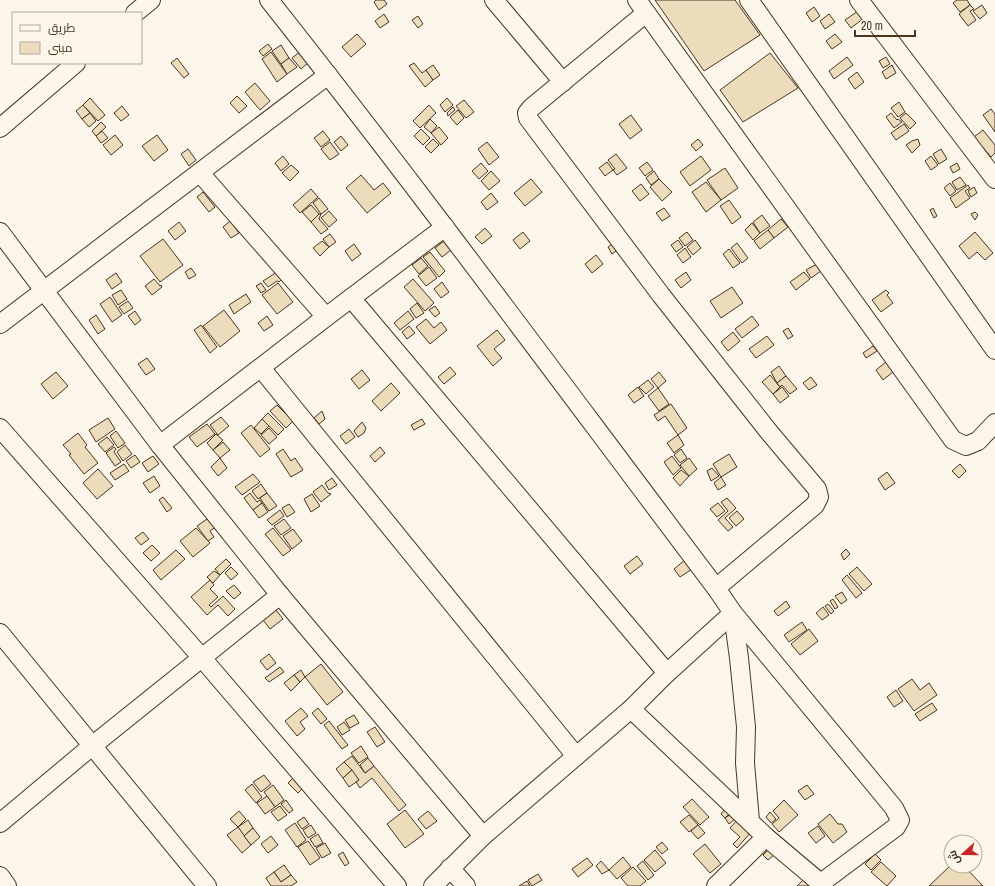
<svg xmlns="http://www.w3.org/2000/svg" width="995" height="886" viewBox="0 0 995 886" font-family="'Archivo Narrow',Cairo,sans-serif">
<rect width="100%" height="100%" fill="#fbf6e9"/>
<g fill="#ecdcbc" stroke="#4a3520">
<polygon points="376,0 384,0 387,4 379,10 374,2"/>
<polygon points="655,0 735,0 760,35 704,71"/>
<polygon points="957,0 967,0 970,5 960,12 953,3"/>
<polygon points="970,5 974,9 970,11 976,20 968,26 959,14"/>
<polygon points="982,5 987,13 980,19 973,11"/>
<polygon points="814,7 820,16 812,22 806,13"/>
<polygon points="858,11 864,18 851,28 845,20"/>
<polygon points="384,14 389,22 380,28 375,21"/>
<polygon points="829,14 835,22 825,29 820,21"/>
<polygon points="418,16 423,24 418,28 412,20"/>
<polygon points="357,34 366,44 351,57 342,47"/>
<polygon points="835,34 842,42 832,49 826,41"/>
<polygon points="268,44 272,49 263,56 259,51"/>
<polygon points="281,45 289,58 281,64 272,51"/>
<polygon points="301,51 309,62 301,69 292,58"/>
<polygon points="271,52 287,74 277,82 262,59"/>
<polygon points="770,53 798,88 743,122 720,90"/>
<polygon points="847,57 853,65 834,79 829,71"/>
<polygon points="886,57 890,64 883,68 879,61"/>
<polygon points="177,58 189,74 184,78 171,63"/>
<polygon points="289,58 297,67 287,74 281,64"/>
<polygon points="414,63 422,73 426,70 433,80 425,87 409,66"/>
<polygon points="433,65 440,75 433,80 426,70"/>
<polygon points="892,65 896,73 886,79 882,72"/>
<polygon points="857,72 864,82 855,89 848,79"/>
<polygon points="255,83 270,101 260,110 245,92"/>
<polygon points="237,96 247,106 239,113 230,103"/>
<polygon points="90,98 105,115 98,121 83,105"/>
<polygon points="447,98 453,105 445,112 440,105"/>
<polygon points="464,100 474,112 466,118 456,106"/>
<polygon points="899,102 905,112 898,117 891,108"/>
<polygon points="83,105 90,113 82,119 76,111"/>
<polygon points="429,105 436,113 420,128 413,121"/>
<polygon points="122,106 129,115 121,121 114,113"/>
<polygon points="453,107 455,110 448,116 447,113"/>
<polygon points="991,109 995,114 995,132 983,115"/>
<polygon points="458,110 464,118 457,125 450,117"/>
<polygon points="90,113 96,121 89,127 82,119"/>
<polygon points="891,113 897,120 898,119 902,122 894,128 886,117"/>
<polygon points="906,113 916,123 910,129 900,118"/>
<polygon points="631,115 642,130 630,139 619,124"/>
<polygon points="430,119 437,126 431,133 424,127"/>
<polygon points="101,122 106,127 96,136 92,131"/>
<polygon points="904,124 909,131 896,140 891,133"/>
<polygon points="439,127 448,138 441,145 431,133"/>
<polygon points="421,129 430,138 423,145 414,136"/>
<polygon points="983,130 995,145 995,153 991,157 974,137"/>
<polygon points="102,131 108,138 101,143 96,136"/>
<polygon points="323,131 330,140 321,147 314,138"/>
<polygon points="115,135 123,145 111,155 103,145"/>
<polygon points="157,135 168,150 154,161 142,146"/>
<polygon points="341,136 348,145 341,151 334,142"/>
<polygon points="433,139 439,145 431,153 425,147"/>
<polygon points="698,139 703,145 696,151 691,145"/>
<polygon points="918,139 920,145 912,153 906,145 912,141"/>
<polygon points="330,142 339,154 330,160 321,149"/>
<polygon points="487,142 499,157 489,165 478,149"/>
<polygon points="188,149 196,160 189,166 181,154"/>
<polygon points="941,149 947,159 939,164 933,154"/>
<polygon points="616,154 627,168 617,175 613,170 615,169 608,160"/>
<polygon points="283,156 289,164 281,171 275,163"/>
<polygon points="701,156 711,170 690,186 680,172"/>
<polygon points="931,156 938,165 931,170 925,161"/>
<polygon points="607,162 613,170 605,176 599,168"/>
<polygon points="647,162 653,170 645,176 639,168"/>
<polygon points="481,163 488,171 479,179 472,171"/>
<polygon points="957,163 960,169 953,173 950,167"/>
<polygon points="291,165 299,172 290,181 282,173"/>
<polygon points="725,168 738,188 721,200 707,180"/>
<polygon points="491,171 500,181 489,190 481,181"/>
<polygon points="654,171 659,179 651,185 646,178"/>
<polygon points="361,175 374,190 383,183 391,193 367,213 346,188"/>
<polygon points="960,177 966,185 957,190 952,182"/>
<polygon points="531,179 542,192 525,206 514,193"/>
<polygon points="659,179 672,192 662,201 650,187"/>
<polygon points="706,182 721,200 706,212 692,192"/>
<polygon points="950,183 956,191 950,196 944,188"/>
<polygon points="641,184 649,194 640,201 632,191"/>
<polygon points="968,185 970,188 965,191 970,198 956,208 950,198"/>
<polygon points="974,187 977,193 971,197 968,191"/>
<polygon points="311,189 318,197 300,213 293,205"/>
<polygon points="203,192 215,207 209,212 197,197"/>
<polygon points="491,193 498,202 487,210 481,202"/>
<polygon points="319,198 328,209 321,214 313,203"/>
<polygon points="729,200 741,217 732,224 720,206"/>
<polygon points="311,205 319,214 311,222 302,212"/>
<polygon points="664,208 670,216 662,221 656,213"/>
<polygon points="933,208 937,216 934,218 930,210"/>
<polygon points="329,211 337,220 329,227 321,218"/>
<polygon points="975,212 978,215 975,220 971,214"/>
<polygon points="319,214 321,214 319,219 328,229 321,234 311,222"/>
<polygon points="762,215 770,226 760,233 753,222"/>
<polygon points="781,219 788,227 774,238 768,230"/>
<polygon points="230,221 239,233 231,238 223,227"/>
<polygon points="179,222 186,231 175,240 168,231"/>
<polygon points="752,223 760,233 753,240 745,230"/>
<polygon points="485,228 492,236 482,244 475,237"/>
<polygon points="768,230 774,238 760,249 754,241"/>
<polygon points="523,232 530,241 520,249 513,240"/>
<polygon points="687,232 693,240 685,246 679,238"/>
<polygon points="975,232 993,253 985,260 977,252 969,259 959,246"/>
<polygon points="330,234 336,242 329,247 323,239"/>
<polygon points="163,239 183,265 160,282 140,256"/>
<polygon points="678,240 683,247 676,252 671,245"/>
<polygon points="695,240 701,248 693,255 687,247"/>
<polygon points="322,241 329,247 320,256 313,248"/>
<polygon points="444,241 451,250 442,257 435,248"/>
<polygon points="615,242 619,249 612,254 608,247"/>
<polygon points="737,243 748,258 742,263 731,248"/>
<polygon points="354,244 361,254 352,261 345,251"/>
<polygon points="685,248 691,257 683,263 677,255"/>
<polygon points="729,249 740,263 733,268 723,254"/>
<polygon points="430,252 445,271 439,277 423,257"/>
<polygon points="596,255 603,264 592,273 585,264"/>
<polygon points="421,258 428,266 419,274 412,265"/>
<polygon points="817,264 821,271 811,278 806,270"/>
<polygon points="429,267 437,278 426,286 418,276"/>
<polygon points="191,268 196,275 189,279 185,272"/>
<polygon points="277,272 282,279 279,282 277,281 268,287 263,281"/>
<polygon points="686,272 691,280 681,288 675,280"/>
<polygon points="804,272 810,279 796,290 790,282"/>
<polygon points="116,273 122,282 112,289 106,280"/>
<polygon points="154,279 160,286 161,285 162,287 152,295 145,286"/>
<polygon points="413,279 434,303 425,311 404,287"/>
<polygon points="442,282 449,292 441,298 434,289"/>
<polygon points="261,283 266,290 261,293 256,286"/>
<polygon points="278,283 293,302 277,314 262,295"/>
<polygon points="732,287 743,303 721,318 710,301"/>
<polygon points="121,290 127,299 118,305 112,295"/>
<polygon points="886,290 889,293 887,295 893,303 881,312 872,300"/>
<polygon points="246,294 251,302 234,314 229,305"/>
<polygon points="110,297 122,315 112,322 100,304"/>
<polygon points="128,301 133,308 124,314 119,307"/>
<polygon points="417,303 424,313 416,318 410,309"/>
<polygon points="435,306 440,313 435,317 429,310"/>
<polygon points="224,310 240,331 220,347 203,326"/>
<polygon points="135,311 141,320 135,325 128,316"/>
<polygon points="408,311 414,319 400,330 394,323"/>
<polygon points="96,315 105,329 98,334 89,320"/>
<polygon points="267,316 273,325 264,331 258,323"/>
<polygon points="752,316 759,325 742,338 735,329"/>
<polygon points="426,319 434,328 441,322 447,330 430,344 416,327"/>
<polygon points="201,325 217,347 210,353 194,330"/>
<polygon points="409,326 415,333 407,339 402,332"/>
<polygon points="788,328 793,336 788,339 783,331"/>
<polygon points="497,330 505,340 494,349 502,358 493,366 477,346"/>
<polygon points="733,332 740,341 728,351 721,342"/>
<polygon points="767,336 774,345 756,358 749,349"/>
<polygon points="873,346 877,351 866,358 863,353"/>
<polygon points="147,358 155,369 146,375 138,364"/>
<polygon points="886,362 893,372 883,380 876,370"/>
<polygon points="779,366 786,376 777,383 771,372"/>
<polygon points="450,367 456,374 444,384 438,377"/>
<polygon points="362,370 370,380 359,389 351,379"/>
<polygon points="56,372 68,386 53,399 41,384"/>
<polygon points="659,372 666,381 658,388 651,379"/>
<polygon points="770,375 780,387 773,394 762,382"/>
<polygon points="786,376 797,389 790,394 782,385 780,387 777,383"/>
<polygon points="811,377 817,385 809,390 803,383"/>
<polygon points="648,380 654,387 646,394 639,387"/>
<polygon points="391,383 400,393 381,411 372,401"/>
<polygon points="638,387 644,396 634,403 628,395"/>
<polygon points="782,387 789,396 780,403 773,394"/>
<polygon points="658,388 669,404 659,411 648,396"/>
<polygon points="671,404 687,428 678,435 665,416 658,421 654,415"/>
<polygon points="277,405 293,421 286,428 270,411"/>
<polygon points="322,411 325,419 319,424 314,418"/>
<polygon points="268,413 284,429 278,435 262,419"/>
<polygon points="221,417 229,426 218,435 210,425"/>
<polygon points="108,418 115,429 96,442 89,430"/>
<polygon points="262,419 269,426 261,434 254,428"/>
<polygon points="422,419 425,424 414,430 411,425"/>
<polygon points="362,422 366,428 364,433 358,437 354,431"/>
<polygon points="207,424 215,434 197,447 189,437"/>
<polygon points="251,425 270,449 260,457 241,433"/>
<polygon points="269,428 277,437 269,444 261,435"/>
<polygon points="349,429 355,437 346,444 340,436"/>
<polygon points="116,431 125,443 118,448 110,436"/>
<polygon points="78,433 87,445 85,447 98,463 84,474 69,455 71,454 63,445"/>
<polygon points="216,434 223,440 213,450 207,443"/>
<polygon points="678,435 684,445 674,453 667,443"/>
<polygon points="107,437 114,445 105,452 98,444"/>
<polygon points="223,442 230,450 220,458 213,450"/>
<polygon points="125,445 132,454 123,461 117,452"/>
<polygon points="114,447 116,449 114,452 121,462 115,466 106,453"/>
<polygon points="380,447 385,453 375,462 370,456"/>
<polygon points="283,449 291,461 295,458 303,470 291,477 276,454"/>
<polygon points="681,449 687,458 680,463 674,455"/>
<polygon points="729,454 737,467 721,477 713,464"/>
<polygon points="135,455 140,462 131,468 126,461"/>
<polygon points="153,456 159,464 148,472 142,463"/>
<polygon points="672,456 681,468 673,475 664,462"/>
<polygon points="220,458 227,468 218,476 211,467"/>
<polygon points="689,458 697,469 689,476 680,465"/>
<polygon points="124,464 129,471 115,480 110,473"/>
<polygon points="960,464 966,471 959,478 952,471"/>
<polygon points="712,468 719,476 711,481 707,471"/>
<polygon points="98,469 113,486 97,499 83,483"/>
<polygon points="681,470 689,476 680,486 673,478"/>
<polygon points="887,472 895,483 885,490 878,479"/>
<polygon points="253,474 260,482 242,495 235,487"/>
<polygon points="154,476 160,486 150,493 143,483"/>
<polygon points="721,477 726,485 718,490 714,483"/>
<polygon points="332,478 337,485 329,490 325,483"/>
<polygon points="261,484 267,493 258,499 252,491"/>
<polygon points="322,485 328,493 331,494 321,502 313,492"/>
<polygon points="250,493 257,502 260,500 262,503 253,510 244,498"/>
<polygon points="267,493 277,506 269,511 260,498"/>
<polygon points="312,494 320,506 311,512 304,499"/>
<polygon points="163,497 172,508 167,512 159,500"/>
<polygon points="727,498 736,508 725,518 733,527 728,531 718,520 728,511 721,502"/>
<polygon points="262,503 268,512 259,518 253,510"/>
<polygon points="718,503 725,511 717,517 710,509"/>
<polygon points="289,504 295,512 287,517 282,508"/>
<polygon points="280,510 284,516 272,525 267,520"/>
<polygon points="737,511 744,519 736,526 729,518"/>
<polygon points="210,517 217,526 210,531 214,537 208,541 197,526"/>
<polygon points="284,519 291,528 281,535 274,526"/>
<polygon points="196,528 210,543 193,557 180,541"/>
<polygon points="273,528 291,550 283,556 265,534"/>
<polygon points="293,529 302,541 292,549 283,536"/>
<polygon points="143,532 149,539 141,545 135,538"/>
<polygon points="152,545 160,553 151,561 143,553"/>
<polygon points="846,549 850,554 844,560 841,554"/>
<polygon points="176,550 185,559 161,580 153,570"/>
<polygon points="637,556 643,564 630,574 624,566"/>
<polygon points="226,559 231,564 220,575 215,569"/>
<polygon points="685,560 692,569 680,577 674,569"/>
<polygon points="231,567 238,574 231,580 225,573"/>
<polygon points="857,567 872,584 864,591 849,574"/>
<polygon points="214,571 220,575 213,583 207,577"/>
<polygon points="847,575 862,593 856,598 842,580"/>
<polygon points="210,580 214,585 210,589 218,597 209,605 211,607 223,596 235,609 228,616 218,605 207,615 191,597"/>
<polygon points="234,585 241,593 234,599 226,591"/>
<polygon points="842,592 847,600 841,604 835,596"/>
<polygon points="833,599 838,607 835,609 830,601"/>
<polygon points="786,601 790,607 778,616 774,611"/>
<polygon points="828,604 834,611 831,614 825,606"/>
<polygon points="823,607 829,615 822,620 816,613"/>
<polygon points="276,610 283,619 270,629 263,620"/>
<polygon points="802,622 807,630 789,642 784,635"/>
<polygon points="809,629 818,641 800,655 791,644"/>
<polygon points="269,654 276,663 267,670 260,661"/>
<polygon points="321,664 343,692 327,705 305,677"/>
<polygon points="280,667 284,672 269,682 265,678"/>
<polygon points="301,670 305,677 300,682 294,675"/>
<polygon points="294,675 300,682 291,691 284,683"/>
<polygon points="912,679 920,690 929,683 937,695 914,711 898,689"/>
<polygon points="896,690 903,701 894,707 887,697"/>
<polygon points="932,703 937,710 920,721 915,714"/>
<polygon points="301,708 308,716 300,722 305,729 297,736 285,721"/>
<polygon points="318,708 327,719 321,724 312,713"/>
<polygon points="354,715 359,723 350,728 345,720"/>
<polygon points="329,721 348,745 342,749 324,725"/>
<polygon points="344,722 350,730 342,735 337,727"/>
<polygon points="375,727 385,742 377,747 367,732"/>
<polygon points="361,746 368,757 359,763 351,753"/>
<polygon points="352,756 365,773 374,766 406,805 399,811 372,778 360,788 356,782 359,780 344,762"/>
<polygon points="368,758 374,766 365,773 360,765"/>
<polygon points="344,762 352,770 343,778 336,769"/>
<polygon points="352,770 359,780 349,787 343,778"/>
<polygon points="264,775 271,784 261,792 253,782"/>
<polygon points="294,777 304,787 298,793 288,783"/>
<polygon points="252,784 262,797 256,803 245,790"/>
<polygon points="273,785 284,800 275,807 264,792"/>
<polygon points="807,785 814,794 805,800 798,791"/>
<polygon points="267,796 275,807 265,814 257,803"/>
<polygon points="692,799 709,817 700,825 683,807"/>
<polygon points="286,800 293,810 289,813 281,804"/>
<polygon points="784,800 798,815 779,832 772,824 779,818 773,811"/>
<polygon points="280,806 287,815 278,821 271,812"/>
<polygon points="725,809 730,813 725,818 721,814"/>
<polygon points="405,810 424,834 405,848 387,824"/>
<polygon points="239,811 246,819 238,827 230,819"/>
<polygon points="428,811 437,821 426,829 418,819"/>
<polygon points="770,812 776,819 771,823 766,817"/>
<polygon points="731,814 735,819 729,824 725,818"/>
<polygon points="830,814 838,824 842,824 847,832 833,843 818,824"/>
<polygon points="689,815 698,825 689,832 680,822"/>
<polygon points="304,817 309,824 302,829 297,822"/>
<polygon points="738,819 751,832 737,848 733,844 740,837 730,828"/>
<polygon points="248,820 253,828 244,836 238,827"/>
<polygon points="295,823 306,840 297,847 285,830"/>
<polygon points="311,825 316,833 308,838 303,830"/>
<polygon points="698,825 705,833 698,839 691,831"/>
<polygon points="818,826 825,836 816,843 808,833"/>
<polygon points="238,827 251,845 242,853 227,835"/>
<polygon points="253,828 260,837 251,845 244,836"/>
<polygon points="318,834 323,843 315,847 310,839"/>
<polygon points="271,836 278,845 268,853 261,844"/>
<polygon points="308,841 320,858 310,865 298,847"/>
<polygon points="662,842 668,849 662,854 656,847"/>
<polygon points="325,843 331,853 322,858 316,848"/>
<polygon points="705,844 721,864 710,873 693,854"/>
<polygon points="769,849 774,855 768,860 763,855"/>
<polygon points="655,850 666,863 655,872 644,860"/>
<polygon points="343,852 349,863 345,866 338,855"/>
<polygon points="875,854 881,860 871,870 865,864"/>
<polygon points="623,857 631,867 617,879 609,870"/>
<polygon points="587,858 593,865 578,877 572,869"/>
<polygon points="601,861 609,870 602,874 596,866"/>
<polygon points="643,861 654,875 648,880 637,866"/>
<polygon points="881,862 896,876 887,886 871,872"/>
<polygon points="284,865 291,875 281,882 274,872"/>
<polygon points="951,865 951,866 964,866 983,886 929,886"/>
<polygon points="633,867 646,881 640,886 628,886 621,878"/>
<polygon points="274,872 281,882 291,875 297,882 291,886 271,886 266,878"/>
<polygon points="538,874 542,880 532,886 528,880"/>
<polygon points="805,878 814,886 797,886"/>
<polygon points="527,881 530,886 519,886"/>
</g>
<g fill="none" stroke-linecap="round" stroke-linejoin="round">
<defs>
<g id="street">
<path d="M269 0C422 193 568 392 716 588L733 613 894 808 900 820 896 827 821 883"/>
<polyline points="494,0 563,82"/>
<polyline points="637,0 953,440 966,446 978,441 995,423"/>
<polyline points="749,0 995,350"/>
<polyline points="859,0 995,179"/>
<polyline points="135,13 151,0"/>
<polyline points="646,13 531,108 527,113 528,118 661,295 769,432 817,489 819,497 815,505 716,588"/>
<polyline points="0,128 76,63"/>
<polyline points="200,173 326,317"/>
<polyline points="0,232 160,445 280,595 483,836"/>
<polyline points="351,298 667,673"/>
<polyline points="0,324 328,75"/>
<polyline points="261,368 576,756"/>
<polyline points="0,428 202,658 397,886"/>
<polyline points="160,445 326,317 445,227"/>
<polyline points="733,614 739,658 746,727 745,763 750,821"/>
<polyline points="0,633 207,886"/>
<polyline points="631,709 766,837 824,886"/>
<polyline points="0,823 92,746 280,595"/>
<polyline points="450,868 466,886"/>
<polyline points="0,876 7,886"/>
<polyline points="433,886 483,836 631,709 667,673 733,613"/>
<polyline points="716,886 766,837"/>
</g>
</defs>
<use href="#street" stroke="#4a3520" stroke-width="20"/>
<use href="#street" stroke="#fbf6e9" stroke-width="18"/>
</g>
<rect x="12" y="12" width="130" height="52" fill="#fbf6e9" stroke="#b4a999"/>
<rect x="20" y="25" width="20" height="6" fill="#fbf6e9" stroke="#b4a999"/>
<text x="48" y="32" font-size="12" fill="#4a3520">طريق</text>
<rect x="20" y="42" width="20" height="12" fill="#ecdcbc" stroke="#b4a999"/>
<text x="48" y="52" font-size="12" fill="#4a3520">مبنى</text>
<g transform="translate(963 854) rotate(249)"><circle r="19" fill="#fbf6e9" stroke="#b4a999"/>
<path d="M0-3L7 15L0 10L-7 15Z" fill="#c62828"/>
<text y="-6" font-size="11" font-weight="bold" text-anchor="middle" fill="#4a3520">ش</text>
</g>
<path d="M855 30v6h60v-6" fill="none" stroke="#4a3520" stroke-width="2"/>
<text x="861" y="30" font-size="12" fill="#4a3520" stroke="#fbf6e9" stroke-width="3" paint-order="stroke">20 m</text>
</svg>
